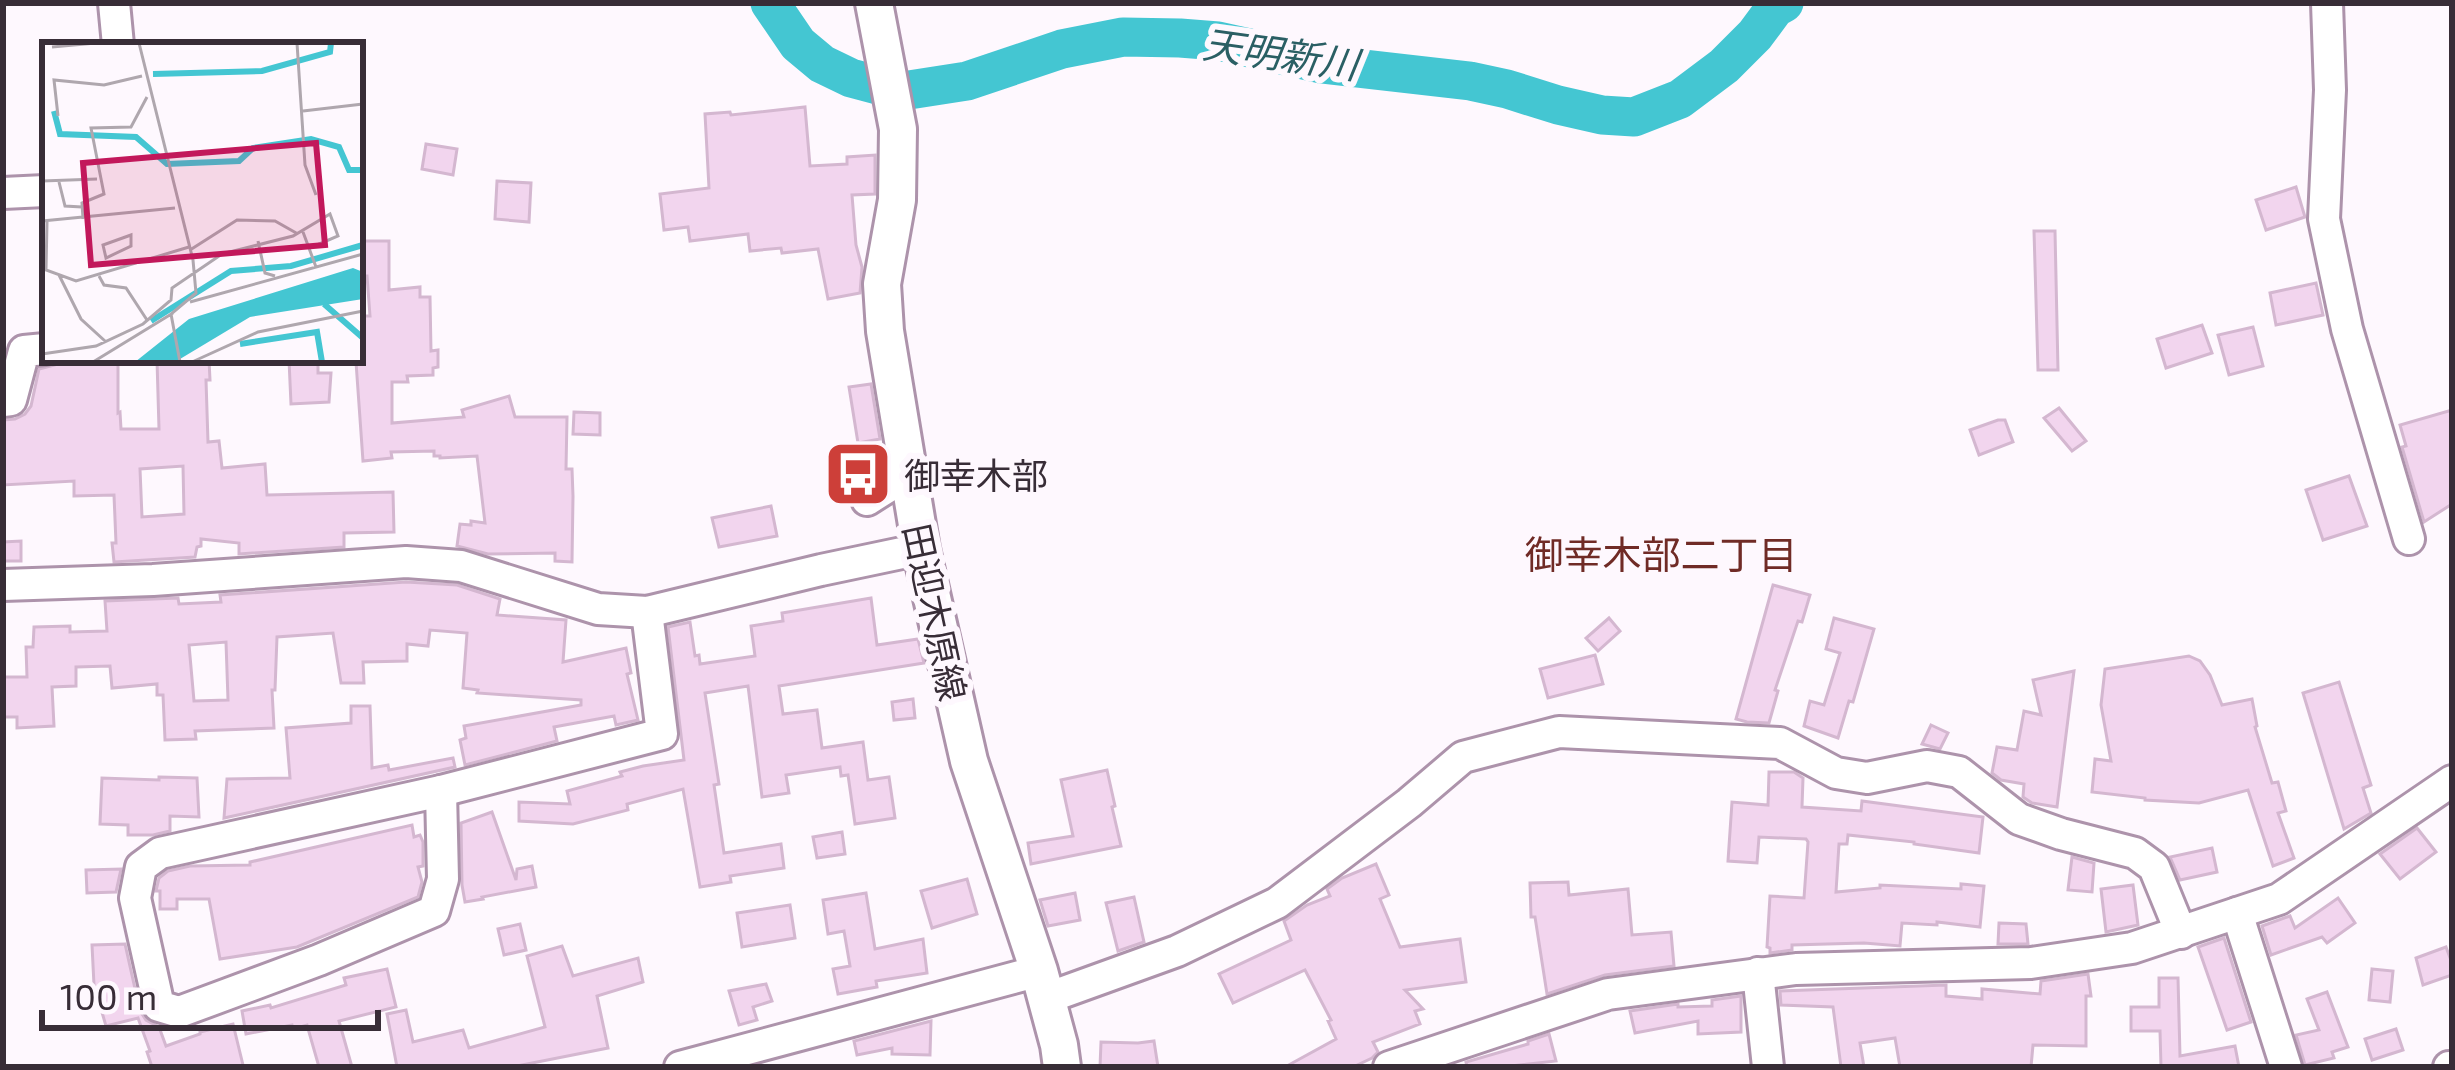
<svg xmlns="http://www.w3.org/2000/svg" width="2455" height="1070" viewBox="0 0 2455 1070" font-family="'Exo 2','Noto Sans JP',sans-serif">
<rect width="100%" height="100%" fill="#fef8fe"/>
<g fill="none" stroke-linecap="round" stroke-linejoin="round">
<polyline stroke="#44c6d2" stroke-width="39" points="770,3 798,44 822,64 851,78 896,90 909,90 967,81 1062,49 1123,37 1180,38 1218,41 1321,64 1470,81 1507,89 1558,105 1602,115 1634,117 1680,99 1724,66 1755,35 1775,8 1784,3"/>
</g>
<g fill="#f2d5ee" stroke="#d4b7d0" stroke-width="3" fill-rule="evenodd">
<polygon points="805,107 810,166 847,164 847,157 875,155 875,194 852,195 856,245 862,267 860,293 828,299 818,249 782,253 781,248 750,251 748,234 690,241 688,227 664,230 660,194 709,188 705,114 730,112 731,115"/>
<polygon points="426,144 457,149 453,175 422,169"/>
<polygon points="497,181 531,183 529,222 495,219"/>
<polygon points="2296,187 2305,217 2266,230 2256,200"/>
<polygon points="2034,231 2055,231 2058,370 2038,370"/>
<polygon points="360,241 389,241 389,290 420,287 420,297 430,297 431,351 438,350 438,367 433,368 433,375 407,376 408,382 392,382 392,423 464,417 462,410 509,396 515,417 567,417 566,469 572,469 573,496 572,562 555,561 555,553 488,554 457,546 460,524 471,525 471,521 485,523 477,456 440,458 440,456 434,456 434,451 391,452 392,458 363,461 356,362 360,361 360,316 370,316 367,276 360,276"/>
<polygon points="2316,283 2323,315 2276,325 2270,293"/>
<polygon points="2202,325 2212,353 2166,368 2157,339"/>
<polygon points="2253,327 2263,366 2229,375 2218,335"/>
<path d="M61 360H118V413L120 412 121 429H159L157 360H209L210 380H206L208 442 219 441 222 468 265 464 267 495 393 492 394 532 344 533V547L239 554V543L201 539V546L197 547 195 557 114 562 112 543H116L114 495 74 496V481L3 485V420L15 419 25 414 31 406 39 369 55 365ZM183 466 184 514 142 517 140 469Z"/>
<polygon points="289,360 318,360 318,373 331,373 329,402 291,404"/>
<polygon points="871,384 880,439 858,443 849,387"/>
<polygon points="2059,408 2086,441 2072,451 2044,418"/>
<polygon points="2452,410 2452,504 2424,522 2402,447 2406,446 2400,425"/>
<polygon points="574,412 600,413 600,435 573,434"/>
<polygon points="1998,420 2005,420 2013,442 1979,455 1970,430"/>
<polygon points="2349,476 2367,526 2323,540 2306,490"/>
<polygon points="771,506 777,536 719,547 712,518"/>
<polygon points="21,541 21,561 4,561 3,542"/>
<path d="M406 582 457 585 500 599 497 615 566 620 563 662 626 648 631 673 627 674 638 720 616 725 614 716 554 727 557 741 465 765 460 740 466 738 464 726 581 705V700L477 693 478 690 463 688 467 633 430 630 428 646 407 644V661L363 662 364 683H341L333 633 277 637 275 690H272L274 728 195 731 196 739 165 740 163 695H157V684L112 688 110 666 76 667V686L52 687 54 726 17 728V717H3V677H27L26 647H33L34 627 70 626V632L107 631 105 601 178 598 179 604 221 602 220 595ZM226 642 228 700 194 701 189 645Z"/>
<polygon points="1773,585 1810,595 1802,622 1798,621 1775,690 1778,691 1769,723 1747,722 1736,719"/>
<polygon points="871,598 877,645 918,639 924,663 779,686 783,714 817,710 822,748 863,742 868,780 889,777 895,818 855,824 848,775 841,776 840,767 786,775 789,793 762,797 748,686 705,693 719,784 714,785 724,853 781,844 784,868 730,876 731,882 700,887 683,789 627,804 628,810 573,824 519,821 519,802 570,804 567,791 622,776 620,772 643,766 684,760 668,627 690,622 695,656 699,655 700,664 755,656 751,626 783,621 782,613"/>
<polygon points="1609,618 1620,631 1598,651 1586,638"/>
<polygon points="1834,618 1874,629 1853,702 1849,701 1838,738 1804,726 1810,701 1824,705 1840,653 1826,649"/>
<polygon points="1595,655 1603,684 1548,698 1540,669"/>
<polygon points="2189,656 2200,661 2210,675 2222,705 2252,699 2257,726 2255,727 2272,783 2278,782 2286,811 2278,813 2294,858 2273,866 2248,790 2199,803 2145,800 2145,798 2092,792 2095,759 2111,761 2101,705 2105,669"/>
<polygon points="2074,671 2057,807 2032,803 2023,797 2024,784 2001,780 1992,773 1997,747 2017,750 2024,711 2041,715 2033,680"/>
<polygon points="2339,682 2371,785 2363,788 2371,813 2344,829 2303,693"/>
<polygon points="913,699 915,718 894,720 892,702"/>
<polygon points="351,706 370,706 372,768 388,765 389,770 453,758 455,767 224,818 227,779 290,778 286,728 351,723"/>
<polygon points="1931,725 1948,733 1940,749 1922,744"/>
<polygon points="1107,770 1115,806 1112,807 1121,846 1031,864 1028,843 1073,836 1061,780"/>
<polygon points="1769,772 1794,772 1803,778 1802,807 1861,811 1862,801 1983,817 1979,853 1914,844 1914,842 1848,835 1847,844 1839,844 1836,892 1880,888 1880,885 1961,889 1961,884 1984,886 1980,927 1937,922 1937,925 1902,923 1900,946 1864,943 1792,945 1792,950 1770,953 1770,948 1767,947 1770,896 1804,898 1808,842 1806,839 1759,837 1757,863 1728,861 1732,802 1768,805"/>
<polygon points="159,777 197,778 199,817 170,816 170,831 153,835 128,835 128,825 100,824 102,778 159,780"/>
<polygon points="492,812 516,880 517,869 532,866 536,887 482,897 483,899 465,902 462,885 461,823"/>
<polygon points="412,825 414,837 420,835 423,842 423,866 418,867 422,882 418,897 297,947 220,959 209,899 177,899 177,909 160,909 160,891 156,891 159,878 168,871 190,866 250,865 250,862"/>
<polygon points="2417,828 2436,852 2400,879 2380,854"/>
<polygon points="842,832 845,854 817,858 813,837"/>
<polygon points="2212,848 2217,872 2180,880 2170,857"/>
<polygon points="2072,857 2094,863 2092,892 2068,890"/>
<polygon points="1376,864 1389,895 1380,899 1400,947 1460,939 1466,982 1405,990 1423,1009 1415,1011 1420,1024 1373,1042 1378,1052 1372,1058 1353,1067 1285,1067 1336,1039 1328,1021 1331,1020 1305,970 1233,1003 1219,974 1291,940 1284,921 1307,905 1330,896 1327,889 1342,878"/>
<polygon points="121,869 116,892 87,893 86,870"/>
<polygon points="967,879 977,914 932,928 921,891"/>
<polygon points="1568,882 1569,895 1628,889 1632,935 1671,932 1674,966 1605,975 1547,994 1535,917 1531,917 1530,883"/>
<polygon points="2133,885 2138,925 2106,932 2101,889"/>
<polygon points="866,893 875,949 923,939 927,973 876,981 877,987 838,994 833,969 850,966 844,931 828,934 823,900"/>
<polygon points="1075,893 1080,920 1048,926 1040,900"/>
<polygon points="1134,897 1144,942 1118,951 1106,903"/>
<polygon points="2338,898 2355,923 2327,943 2322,937 2271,955 2262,926 2290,916 2295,928"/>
<polygon points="790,905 795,938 742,947 737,913"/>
<polygon points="1999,923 2026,924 2028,944 1998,944"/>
<polygon points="520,924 526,950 504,955 498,929"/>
<polygon points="2224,938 2251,1022 2227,1030 2198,947"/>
<polygon points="125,944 140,1011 146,1020 159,1027 166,1046 200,1034 200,1032 233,1024 243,1065 233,1067 152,1067 147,1052 150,1051 138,1018 106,1026 94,985 92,945"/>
<polygon points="562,946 573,976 638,958 643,982 597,996 608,1048 512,1067 397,1067 387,1014 406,1010 413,1042 463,1030 469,1048 545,1027 527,956"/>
<polygon points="2446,947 2452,963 2452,975 2423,985 2416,958"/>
<polygon points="387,969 396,1007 339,1021 352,1067 319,1067 307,1025 293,1029 292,1025 246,1034 242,1011 270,1005 271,1008 346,985 344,978"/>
<polygon points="2372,969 2393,971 2390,1002 2369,1000"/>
<polygon points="2088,974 2091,996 2086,996 2086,1046 2033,1045 2031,1067 1900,1067 1895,1038 1860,1043 1864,1067 1841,1067 1833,1007 1781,1005 1780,991 1946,985 1946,996 1982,999 1982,989 2040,994 2041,981"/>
<polygon points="2159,978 2178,978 2180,1056 2235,1046 2239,1067 2161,1067 2160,1031 2131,1031 2131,1007 2159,1007"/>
<polygon points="766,984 772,1001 753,1007 757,1020 739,1025 729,991"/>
<polygon points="2327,992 2348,1047 2332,1052 2334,1058 2305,1065 2296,1035 2319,1030 2307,999"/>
<polygon points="1741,996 1741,1032 1698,1034 1698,1021 1635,1033 1630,1011 1678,1004 1678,1007 1712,1006 1712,1000"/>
<polygon points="931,1021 930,1055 892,1054 892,1048 857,1055 854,1041"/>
<polygon points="2396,1029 2403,1050 2372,1060 2365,1039"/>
<polygon points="1549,1034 1556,1061 1502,1067 1467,1067 1466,1062 1528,1044 1528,1041"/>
<polygon points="1154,1041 1158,1067 1100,1067 1101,1042 1138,1043"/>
</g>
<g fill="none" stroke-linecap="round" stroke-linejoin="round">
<defs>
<g id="minor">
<polyline points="114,3 118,45"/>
<polyline points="2327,3 2330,90 2324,219 2347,329 2409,539"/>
<polyline points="3,193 45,191"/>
<polyline points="3,401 11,400 24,351 45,349"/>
<polyline points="867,500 908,474"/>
<polyline points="3,585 153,580 406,562 461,566 598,609 647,612 821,570 921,549"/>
<polygon points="441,791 443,879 434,911 319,960 179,1012 159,1006 135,898 141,867 160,853"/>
<polyline points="441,791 662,734 647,612"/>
<polyline points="2237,913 2286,1067"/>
<polyline points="1758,973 1768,1067"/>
<polyline points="1047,998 1177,951 1277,903 1409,803 1463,757 1559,732 1780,743 1836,773 1867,778 1927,766 1959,772 2019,819 2061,834 2135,853 2154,867 2181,933"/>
<polyline points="680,1067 1039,971"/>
<polyline points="1389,1067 1608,994 1796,969 2031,963 2132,948 2279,899 2452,781"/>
<polyline points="2449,1067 2452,1067"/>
</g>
<polyline id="major" points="874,3 898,129 897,200 882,284 885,331 921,549 969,761 1039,971 1059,1045 1062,1067"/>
</defs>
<use href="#minor" stroke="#ad93ab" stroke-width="36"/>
<use href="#major" stroke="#ad93ab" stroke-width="42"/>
<use href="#minor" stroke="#fff" stroke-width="30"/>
<use href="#major" stroke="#fff" stroke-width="36"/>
</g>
<defs>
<symbol id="bus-square" viewBox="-11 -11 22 22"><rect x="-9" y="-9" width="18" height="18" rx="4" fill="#cd3f39" stroke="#fef8fe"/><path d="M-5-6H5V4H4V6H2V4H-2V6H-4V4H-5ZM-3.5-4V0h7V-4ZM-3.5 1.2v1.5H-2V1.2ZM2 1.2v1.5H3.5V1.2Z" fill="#fff"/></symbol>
</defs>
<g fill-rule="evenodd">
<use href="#bus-square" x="820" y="436" width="76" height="76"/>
</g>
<g text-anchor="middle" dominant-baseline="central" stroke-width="12" stroke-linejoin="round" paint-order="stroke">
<g font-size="36" fill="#382d37" stroke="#fef8fe" text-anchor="start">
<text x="904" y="474">御幸木部</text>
</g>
<g font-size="36" fill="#382d37" stroke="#fef8fe">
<text transform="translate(936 612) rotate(78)">田迎木原線</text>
</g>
<g font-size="39" font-style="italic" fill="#2a5f64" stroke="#fef8fe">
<text transform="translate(1281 53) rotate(8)">天明新川</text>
</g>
<g font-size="39" fill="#702b26" stroke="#fef8fe">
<text x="1661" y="553">御幸木部二丁目</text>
</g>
</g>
<g transform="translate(42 42)">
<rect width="321" height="321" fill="#fef8fe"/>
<path d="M311 226 321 230V257L208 275 133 320H93L147 277Z" fill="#44c6d2"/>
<path fill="none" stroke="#44c6d2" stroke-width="6" d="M111 32 220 29 288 10 289 1M12 69 18 92 94 95 125 122 197 119 211 106 269 97 297 105 307 128H321M282 262 321 296M109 279 189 229 249 224 321 203M198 302 275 290 280 320"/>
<path fill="none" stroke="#afa7ae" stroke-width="3" d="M97 1 151 218 154 251 129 272 138 320M255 1 263 123 274 153M10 5 54 1M261 69 321 62M16 74 12 38 62 43 100 34M0 139 55 137M17 140 23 164 40 165M41 177 40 161 62 152 49 86 89 85 105 55M0 179 133 166M5 180 4 228 34 239 147 205M261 190 274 225M89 193V204L64 216 61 203ZM216 199 223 231 233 234M148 208 195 178 233 179 256 192M17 233 39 277 63 299M57 234 62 243 84 246 105 278M148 260 321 212M0 312 54 304 101 282 129 258 130 246 180 212 251 194 288 172 296 194 268 206M51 320 131 271M150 320 216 290 321 269"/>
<path fill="#c2185b" fill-opacity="0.15" stroke="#c2185b" stroke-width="6" d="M274 101 283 203 49 223 41 121Z"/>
<rect width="321" height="321" fill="none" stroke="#382d37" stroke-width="6"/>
</g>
<rect width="2455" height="1070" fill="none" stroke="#382d37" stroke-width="12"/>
<path d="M42 1010v18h336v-18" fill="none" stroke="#382d37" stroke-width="6"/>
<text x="60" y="1010" font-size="36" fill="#382d37" stroke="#fef8fe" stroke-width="9" paint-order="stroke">100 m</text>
</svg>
